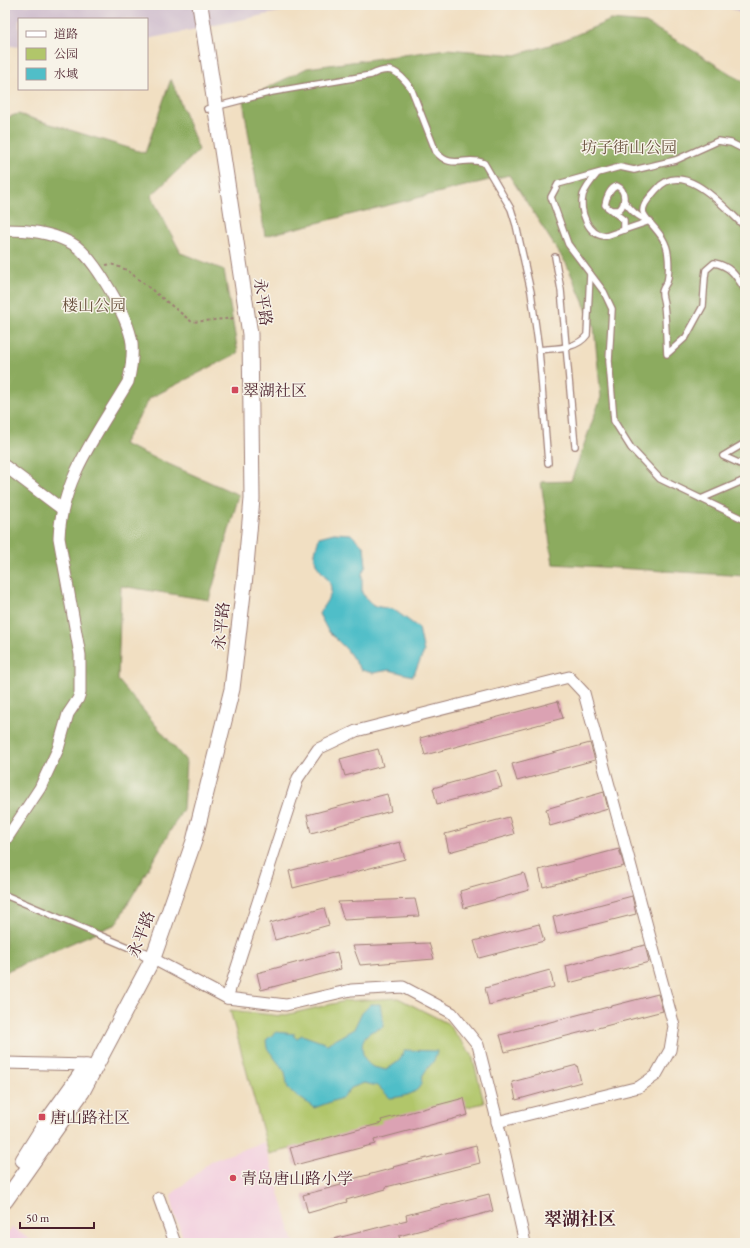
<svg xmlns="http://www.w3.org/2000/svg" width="750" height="1248" viewBox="0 0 750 1248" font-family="'EB Garamond','Noto Serif SC',serif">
<rect width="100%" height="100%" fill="#f7f3e8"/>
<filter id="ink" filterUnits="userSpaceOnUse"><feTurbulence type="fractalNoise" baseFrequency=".025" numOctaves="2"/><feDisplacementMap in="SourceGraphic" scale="8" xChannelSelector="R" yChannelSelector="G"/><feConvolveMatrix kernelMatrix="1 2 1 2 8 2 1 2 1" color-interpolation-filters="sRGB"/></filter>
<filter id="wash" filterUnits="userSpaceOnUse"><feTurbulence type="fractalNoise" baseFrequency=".012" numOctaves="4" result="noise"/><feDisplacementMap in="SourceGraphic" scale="16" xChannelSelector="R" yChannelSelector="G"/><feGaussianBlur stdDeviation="0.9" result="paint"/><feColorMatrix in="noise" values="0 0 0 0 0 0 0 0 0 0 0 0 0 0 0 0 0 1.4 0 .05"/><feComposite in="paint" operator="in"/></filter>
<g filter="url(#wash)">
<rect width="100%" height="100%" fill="#f1dfc2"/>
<g fill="#f3cfdf">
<polygon points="264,1142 294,1243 185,1243 175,1216 171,1195 211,1161"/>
<polygon points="12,1227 35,1243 5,1243 5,1237"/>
</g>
<g fill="#cfbdce">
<polygon points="5,5 313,5 147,39 147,19 19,19 19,47 5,45"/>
<polygon points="725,5 745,5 745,16"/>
</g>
<polygon fill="#b1c66a" stroke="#7e724a" points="398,998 447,1023 472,1055 484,1103 269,1154 230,1010 281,1016 345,1001"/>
<g fill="#8cab5e" stroke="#6b6544">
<polygon points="611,20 646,23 681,43 745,83 745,576 553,564 541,482 571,481 601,397 594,327 567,265 509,175 265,236 243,100 307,68 447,49 516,55 559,42"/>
<polygon points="171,79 199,150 151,196 181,253 224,270 238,353 150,398 123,444 239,495 209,600 121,586 118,680 186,761 183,809 116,924 9,970 5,973 5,118 18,114 145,153"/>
</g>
<g fill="#50bec8" stroke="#4d6e7a">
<path d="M334 533 351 534 364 547 366 565 362 574V593L373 606 393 609 419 628 424 652 413 676 389 670 373 673 361 670 347 650 328 631 319 614C322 607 330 598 331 592 333 578 316 571 315 559 314 550 318 545 319 537Z"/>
<path d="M371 1004H380L384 1027C378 1029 369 1031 365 1037 359 1046 363 1062 373 1067 377 1068 382 1069 386 1070L399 1061 405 1050 437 1051C436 1062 428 1066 423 1075 421 1078 422 1081 421 1084 417 1095 400 1097 390 1098L378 1086 364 1083 351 1088 344 1097 314 1108 288 1089 285 1072 267 1048 266 1040 276 1032 295 1034 293 1036 297 1038 302 1035 327 1044 354 1029 361 1014Z"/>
</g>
<g id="blocks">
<g fill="#dba2b3">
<polygon points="558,701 563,718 425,755 420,738"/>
<polygon points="590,743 595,760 517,781 512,764"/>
<polygon points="378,749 383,766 345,776 340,759"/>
<polygon points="497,770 502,787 437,804 433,788"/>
<polygon points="604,792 608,809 550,826 546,809"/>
<polygon points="387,794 391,811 311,833 307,815"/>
<polygon points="509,817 514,834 449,852 445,834"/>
<polygon points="400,842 405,859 293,888 289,871"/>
<polygon points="619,849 624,866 543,887 539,870"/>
<polygon points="524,873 529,890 464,908 460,891"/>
<polygon points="632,896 636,914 557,934 553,917"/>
<polygon points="415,899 419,916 344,920 338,902"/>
<polygon points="324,908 329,925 275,940 270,923"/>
<polygon points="539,924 544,941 479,958 474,941"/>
<polygon points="429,943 434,959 360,965 353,946"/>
<polygon points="645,945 649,962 569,983 566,966"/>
<polygon points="337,952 341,969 261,990 257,973"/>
<polygon points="550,970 554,987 489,1005 485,988"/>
<polygon points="658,994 663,1011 505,1052 500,1035"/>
<polygon points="577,1065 581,1082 516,1100 512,1082"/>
<polygon points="464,1098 468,1115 374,1140 375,1144 295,1165 290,1148 382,1123 381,1120"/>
<polygon points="476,1145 480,1163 386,1187 386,1189 346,1200 347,1202 308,1213 303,1195 341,1185 341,1182 394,1168 393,1167"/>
<polygon points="489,1194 493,1211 399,1236 400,1240 389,1243 330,1243 330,1240 407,1220 406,1215"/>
</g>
</g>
</g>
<g filter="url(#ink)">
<use href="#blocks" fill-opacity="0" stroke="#9e7f76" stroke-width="1"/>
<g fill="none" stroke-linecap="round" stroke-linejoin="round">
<defs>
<g id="lane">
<path d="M207 109 272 92 371 75C391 65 398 71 411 88L436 152C452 171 466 155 484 163L511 209 516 225 531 292 539 350 548 463"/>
<polyline points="745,150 731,143 718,141 676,160 634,170 620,167 558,184 551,197 568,244 604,292 612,309 609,361 614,421 631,448 660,479 745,520"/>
<path d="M597 174C592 180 586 187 583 195 579 211 588 236 606 236L650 221"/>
<path d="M624 201C631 210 638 218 650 221"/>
<path d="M612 210H619C626 204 626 190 617 186 610 188 606 198 605 205L607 207 624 220V230"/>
<path d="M745 227C725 208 683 157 656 190 651 196 643 203 643 211 644 221 667 234 668 255 669 262 669 275 667 282 665 286 662 289 662 293 662 297 664 301 664 305 666 321 666 338 667 354L686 337 703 306 705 277 706 270 714 263C731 266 736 276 745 290"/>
<polyline points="555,257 561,290 575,446"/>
<path d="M539 350C554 348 576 350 587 335L590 274"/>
<polyline points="745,443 723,456 745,466"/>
<polyline points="701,499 745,480"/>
<polyline points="5,895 144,954"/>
</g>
<g id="street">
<path d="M5 230C28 230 50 232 71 243 93 254 129 318 132 343 133 356 131 370 128 382 99 431 61 480 59 538L80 655V693L78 699 68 714 58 749 40 788 5 841"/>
<polyline points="5,466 62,509"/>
<polyline points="144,954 227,998 286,1005 351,990 403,987 452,1013 478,1045 497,1120 525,1243"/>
<polyline points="227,998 298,778 318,749 356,731 569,677 584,693 674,1026 670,1050 656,1075 639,1087 497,1122"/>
<polyline points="5,1063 88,1065"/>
<polyline points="159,1198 175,1243"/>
</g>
<g id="secondary">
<polyline points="23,1160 48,1120 86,1067"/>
<polyline points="5,1201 82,1092 153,958 194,841 232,689 245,576 252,499 250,334 200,5"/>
</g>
</defs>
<use href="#lane" stroke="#9e7f76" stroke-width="8"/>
<use href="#street" stroke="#9e7f76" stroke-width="13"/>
<use href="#secondary" stroke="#9e7f76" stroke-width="17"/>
<polyline stroke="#9e7f76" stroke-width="2" stroke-dasharray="3 3" stroke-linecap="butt" points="106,265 111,264 127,270 192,322 236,318"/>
<use href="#lane" stroke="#fff" stroke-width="5.5"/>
<use href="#street" stroke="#fff" stroke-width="11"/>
<use href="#secondary" stroke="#fff" stroke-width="15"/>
</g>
</g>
<g fill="#d1495b" stroke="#f7f3e8" stroke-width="1.5">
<rect x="231" y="386" width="8" height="8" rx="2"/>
<rect x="38" y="1113" width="8" height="8" rx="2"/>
<circle cx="233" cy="1178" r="4"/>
</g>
<g text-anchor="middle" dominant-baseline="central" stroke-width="3" stroke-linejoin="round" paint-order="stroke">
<g font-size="16" fill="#69513e" stroke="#f7f3e8">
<text x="629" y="147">坊子街山公园</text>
<text x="94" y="305">楼山公园</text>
</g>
<g font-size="16" fill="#4a1f2b" stroke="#f7f3e8">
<text transform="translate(263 302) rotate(82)">永平路</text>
<text transform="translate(221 626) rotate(-84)">永平路</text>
<text transform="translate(141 934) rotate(-69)">永平路</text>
</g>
<g font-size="16" fill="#4a1f2b" stroke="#f7f3e8" text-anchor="start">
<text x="243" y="390">翠湖社区</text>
<text x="50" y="1117">唐山路社区</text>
<text x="241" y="1178">青岛唐山路小学</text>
</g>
<g font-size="18" font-weight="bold" fill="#4a1f2b" stroke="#f7f3e8">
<text x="580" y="1218">翠湖社区</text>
</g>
</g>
<rect width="750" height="1248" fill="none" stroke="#f7f3e8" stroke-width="20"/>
<rect x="18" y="18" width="130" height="72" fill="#f7f3e8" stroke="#b29e9c"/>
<rect x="26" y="31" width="20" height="6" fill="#ffffff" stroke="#b29e9c"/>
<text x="54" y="38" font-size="12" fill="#4a1f2b">道路</text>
<rect x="26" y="48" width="20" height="12" fill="#b1c66a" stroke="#b29e9c"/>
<text x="54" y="58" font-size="12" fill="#4a1f2b">公园</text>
<rect x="26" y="68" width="20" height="12" fill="#50bec8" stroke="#b29e9c"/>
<text x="54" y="78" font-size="12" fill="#4a1f2b">水域</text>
<path d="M20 1222v6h74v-6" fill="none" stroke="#4a1f2b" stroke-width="2"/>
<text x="26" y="1222" font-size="12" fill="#4a1f2b" stroke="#f7f3e8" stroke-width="3" paint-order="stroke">50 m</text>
</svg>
